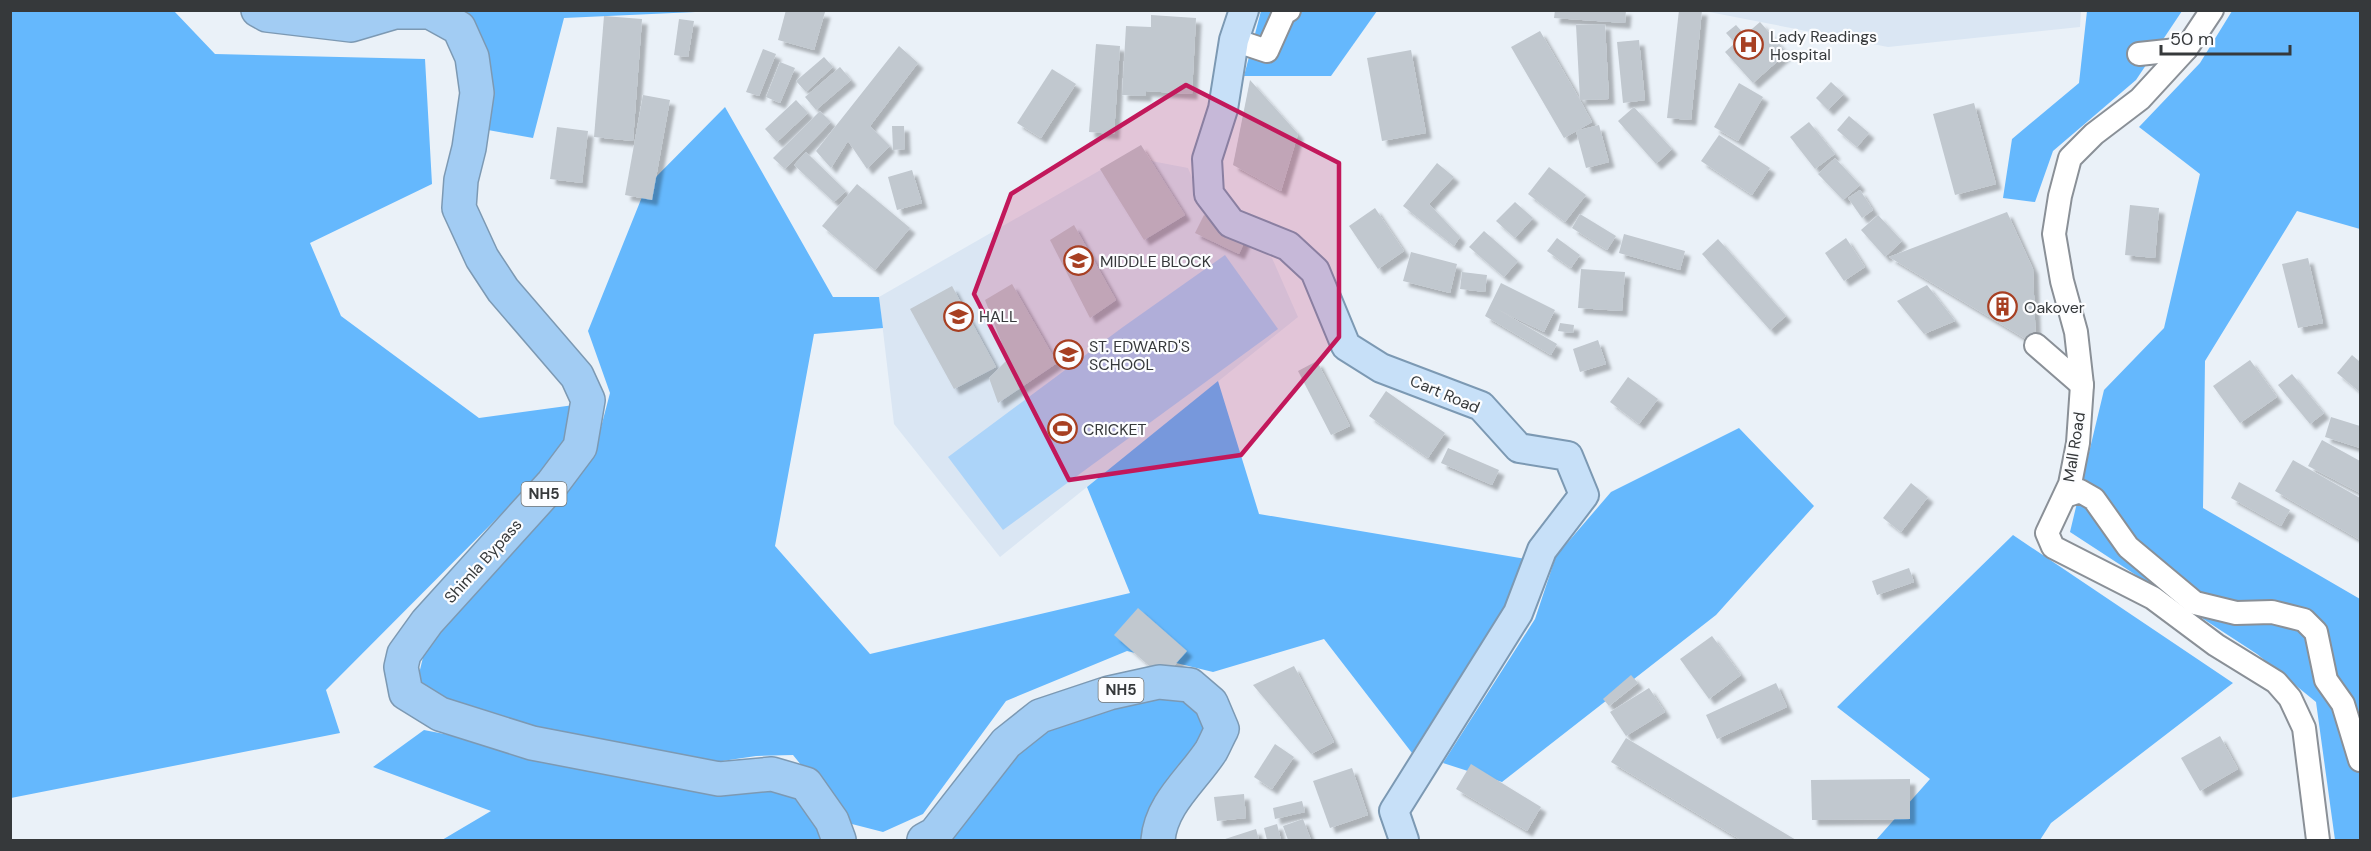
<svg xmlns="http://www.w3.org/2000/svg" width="2371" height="851" viewBox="0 0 2371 851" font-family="'DM Sans',sans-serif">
<defs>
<filter id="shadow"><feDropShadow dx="5.5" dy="5.5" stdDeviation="1.5" flood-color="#0004"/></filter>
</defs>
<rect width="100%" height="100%" fill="#eaf1f8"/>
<g fill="#dae6f3">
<polygon points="1704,11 2081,10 2081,11 2080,27 1888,47"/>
<polygon points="1125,156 1188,168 1208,216 1272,258 1298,317 1000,557 894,424 879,297"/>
</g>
<polygon fill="#acd4f9" points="1225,255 1278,329 1003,530 948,457 1123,327"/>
<g fill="#65b8fd">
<polygon points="11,11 174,11 215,54 425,59 432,184 310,243 341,316 479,418 574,405 566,449 326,690 340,733 11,798"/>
<polygon points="464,11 717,11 564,18 533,138 488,130 491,65 473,19"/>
<polygon points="1261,11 1377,11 1331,76 1244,76"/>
<polygon points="2087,11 2182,11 2136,80 2053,151 2035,202 2003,198 2012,139 2079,83"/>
<polygon points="2232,11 2360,11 2360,229 2297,211 2205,361 2203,508 2360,599 2360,840 2335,840 2316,702 2257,654 2070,532 2104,390 2164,328 2200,174 2139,127 2200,63"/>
<polygon points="725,107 833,297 879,297 883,328 814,334 775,546 870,654 1130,593 1087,487 1218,381 1259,514 1526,559 1503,609 1412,753 1324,639 1213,672 1127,651 1006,701 923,814 883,832 848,823 793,755 756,756 702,764 557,736 437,698 418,678 425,649 594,454 610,393 588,331 646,187"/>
<polygon points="1739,428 1814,506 1716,615 1502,782 1443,763 1535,619 1556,556 1611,492"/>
<polygon points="2013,535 2233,683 2051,823 2040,840 1876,840 1930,779 1837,707"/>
<polygon points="1190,693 1214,731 1149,840 935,840 1012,746 1113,699"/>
<polygon points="424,730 718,788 803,792 833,840 442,840 491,811 373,767"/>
</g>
<g fill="#c1c8cf" filter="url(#shadow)">
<polygon points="786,10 825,12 814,50 778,40"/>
<polygon points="1555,10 1626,10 1625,23 1554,18"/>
<polygon points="1679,10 1702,10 1691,120 1667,118"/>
<polygon points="1151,15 1196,18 1192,94 1146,91 1146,96 1122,95 1126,26 1151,27"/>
<polygon points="604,16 642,19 633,141 594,137"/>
<polygon points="679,19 694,21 688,57 674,55"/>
<polygon points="1760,22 1787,53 1753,83 1725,52 1735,43 1726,33 1736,25 1745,35"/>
<polygon points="1605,24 1609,99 1580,100 1592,122 1564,138 1511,47 1540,31 1580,100 1576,25"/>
<polygon points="1639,40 1645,100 1623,103 1617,42"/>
<polygon points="1096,44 1120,46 1114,134 1089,132"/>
<polygon points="899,46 918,63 870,126 890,146 867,169 848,141 831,168 816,151"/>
<polygon points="763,49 776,54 759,96 746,92"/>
<polygon points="1411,50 1426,133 1382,141 1367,58"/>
<polygon points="824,57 833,67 806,92 796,81"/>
<polygon points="780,62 795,68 780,103 766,97"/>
<polygon points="840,67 851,80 816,110 805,97"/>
<polygon points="1052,69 1076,84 1041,138 1017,123"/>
<polygon points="1250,80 1298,134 1281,191 1233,165"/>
<polygon points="1831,82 1844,94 1828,110 1816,98"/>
<polygon points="1739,83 1763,97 1738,141 1714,127"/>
<polygon points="643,95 670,100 652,200 625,195"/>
<polygon points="796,100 808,113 777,142 765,129"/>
<polygon points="1974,103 1996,184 1955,195 1933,114"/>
<polygon points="1634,107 1672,149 1656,164 1618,121"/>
<polygon points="820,111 831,122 785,169 773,158"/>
<polygon points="1849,116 1869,133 1857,147 1837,130"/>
<polygon points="1809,122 1835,154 1815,169 1790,137"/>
<polygon points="1599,125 1609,162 1586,168 1576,131"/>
<polygon points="892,126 904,126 905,149 893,150"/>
<polygon points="557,127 588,131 582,183 550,179"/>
<polygon points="1719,135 1770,168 1752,195 1701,161"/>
<polygon points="1141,145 1185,215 1144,240 1100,169"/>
<polygon points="806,152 846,191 834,202 794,165"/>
<polygon points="1835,158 1860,185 1843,200 1818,174"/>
<polygon points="1437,163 1454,177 1429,204 1460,237 1454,246 1403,206"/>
<polygon points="1549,167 1586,195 1565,222 1528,194"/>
<polygon points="912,170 922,203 897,210 888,177"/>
<polygon points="857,184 910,228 875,270 822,226"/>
<polygon points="1860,190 1873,210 1862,218 1848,198"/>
<polygon points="1515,202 1533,218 1515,238 1496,221"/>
<polygon points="2130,205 2159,208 2155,258 2125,255"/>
<polygon points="1375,208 1404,251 1378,269 1349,226"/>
<polygon points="2007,212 2033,269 2036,345 1889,257"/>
<polygon points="1580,214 1616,236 1607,250 1572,228"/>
<polygon points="1204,215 1247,236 1239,254 1195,233"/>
<polygon points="1878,215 1902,241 1885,257 1861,230"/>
<polygon points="1074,225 1116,300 1090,318 1050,240"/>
<polygon points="1484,231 1518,261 1504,277 1469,247"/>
<polygon points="1624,234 1685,251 1680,270 1619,253"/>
<polygon points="1557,238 1580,255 1571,268 1547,251"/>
<polygon points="1846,238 1865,267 1844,281 1825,253"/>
<polygon points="1718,239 1786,316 1770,330 1702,254"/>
<polygon points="1411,252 1457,264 1450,293 1403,281"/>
<polygon points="2308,258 2323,323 2298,328 2282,264"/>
<polygon points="1581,269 1625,272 1622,311 1578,308"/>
<polygon points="1462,272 1487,275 1485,292 1460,289"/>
<polygon points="1501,283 1555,310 1544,332 1497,309 1557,344 1551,355 1485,316"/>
<polygon points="1012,284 1057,363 998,403 989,378 1008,359 985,300"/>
<polygon points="1927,285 1955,321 1924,334 1897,301"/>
<polygon points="952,286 996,367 954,389 910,309"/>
<polygon points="1560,323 1574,325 1573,333 1558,331"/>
<polygon points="1598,340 1606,364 1580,372 1573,349"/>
<polygon points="2352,355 2360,362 2360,392 2337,373"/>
<polygon points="2250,360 2277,397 2240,423 2213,386"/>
<polygon points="1317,361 1350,426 1331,435 1298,371"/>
<polygon points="2292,374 2324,413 2310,424 2278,385"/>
<polygon points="1628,377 1658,399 1639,424 1610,402"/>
<polygon points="1386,391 1445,433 1428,458 1369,416"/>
<polygon points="2331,417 2360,426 2360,448 2325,437"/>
<polygon points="2322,440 2360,461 2360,493 2308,466"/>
<polygon points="1448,448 1499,470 1492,485 1441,463"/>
<polygon points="2293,460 2360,498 2360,540 2275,491"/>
<polygon points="2239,482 2290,510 2281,526 2231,498"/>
<polygon points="1911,483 1928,497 1901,532 1883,518"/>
<polygon points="1909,568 1914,582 1877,595 1872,581"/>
<polygon points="1138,608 1187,651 1163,678 1114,635"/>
<polygon points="1712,636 1741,675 1709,699 1680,659"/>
<polygon points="1294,666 1334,742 1311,754 1253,685"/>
<polygon points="1631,675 1638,683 1609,706 1603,699"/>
<polygon points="1776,683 1787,707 1717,739 1706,715"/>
<polygon points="1649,688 1665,712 1626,736 1610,712"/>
<polygon points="2220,736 2238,769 2200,791 2181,758"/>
<polygon points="1626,738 1796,840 1741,840 1611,762"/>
<polygon points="1275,744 1294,757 1272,789 1254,777"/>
<polygon points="1471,764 1541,807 1527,831 1456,789"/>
<polygon points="1352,768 1368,815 1330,828 1313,781"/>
<polygon points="1910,779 1910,819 1812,820 1811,780"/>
<polygon points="1244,794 1246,818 1217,821 1214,797"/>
<polygon points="1302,801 1305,812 1275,819 1273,808"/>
<polygon points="1303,819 1311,840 1288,840 1283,826"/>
<polygon points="1277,824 1281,840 1267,840 1264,828"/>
<polygon points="1256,829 1259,840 1222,840"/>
</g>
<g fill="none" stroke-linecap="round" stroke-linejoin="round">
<defs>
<g id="minor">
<polyline points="2212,10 2186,49 2140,99 2094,134 2070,158 2060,196 2054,234 2062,281 2076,332 2082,385 2078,443 2070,484 2047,533 2053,547 2153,598 2216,645 2276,682 2290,698 2304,728 2318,840"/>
<polyline points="1234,40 1267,51 1284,13 1289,10"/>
<polyline points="2139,54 2186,49"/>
<polyline points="2036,345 2082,385"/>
<polyline points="2065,496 2080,491 2094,499 2128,547 2195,603 2236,613 2272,612 2304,620 2316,632 2326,680 2343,704 2360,760"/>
</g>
<polyline id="major" points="1244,10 1234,40 1223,109 1207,159 1209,194 1231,223 1288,246 1315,271 1346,346 1381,368 1481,406 1519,448 1568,456 1584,495 1542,550 1518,613 1394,811 1404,840"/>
<g id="highway">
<polyline points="258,10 267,15 351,25 395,12 430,12 459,28 472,57 477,93 469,148 461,180 459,208 482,258 503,290 577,376 588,400 580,447 553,483 427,622 404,654 401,667 406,693 440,714 532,743 719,779 772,774 806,784 832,821 839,840"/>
<path d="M924 840 935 834 1006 743 1040 716 1109 693 1159 682 1190 685 1211 703 1222 729C1218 736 1215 744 1211 751 1192 780 1161 804 1158 840"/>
</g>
</defs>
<use href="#minor" stroke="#8a9097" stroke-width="26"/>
<use href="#major" stroke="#7c99b3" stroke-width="32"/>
<use href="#highway" stroke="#7c99b3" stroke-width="36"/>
<use href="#minor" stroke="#fff" stroke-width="22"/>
<use href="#major" stroke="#c7e0f8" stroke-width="28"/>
<use href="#highway" stroke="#a2ccf3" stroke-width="33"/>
</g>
<path fill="#c2185b" fill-opacity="0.2" stroke="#c2185b" stroke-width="4.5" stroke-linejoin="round" d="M1186 85 1339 163V337L1241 455 1069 480 974 294 1011 194Z"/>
<defs>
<symbol id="hospital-ring" viewBox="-11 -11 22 22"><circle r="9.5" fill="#fcfdff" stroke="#a73f22" stroke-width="1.5"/><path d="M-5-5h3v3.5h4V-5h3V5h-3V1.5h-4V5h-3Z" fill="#a73f22"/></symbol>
<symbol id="school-ring" viewBox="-11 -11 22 22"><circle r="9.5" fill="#fcfdff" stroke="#a73f22" stroke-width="1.5"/><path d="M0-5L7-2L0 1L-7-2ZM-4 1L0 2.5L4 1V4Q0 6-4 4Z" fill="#a73f22"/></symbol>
<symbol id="building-ring" viewBox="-11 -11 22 22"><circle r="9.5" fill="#fcfdff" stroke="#a73f22" stroke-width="1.5"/><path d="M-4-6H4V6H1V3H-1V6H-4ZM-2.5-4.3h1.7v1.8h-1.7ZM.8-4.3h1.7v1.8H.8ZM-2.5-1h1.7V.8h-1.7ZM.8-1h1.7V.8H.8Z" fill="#a73f22"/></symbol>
<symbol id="stadium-ring" viewBox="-11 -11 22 22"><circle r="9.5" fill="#fcfdff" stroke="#a73f22" stroke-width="1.5"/><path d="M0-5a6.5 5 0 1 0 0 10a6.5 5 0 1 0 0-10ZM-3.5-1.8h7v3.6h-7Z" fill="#a73f22"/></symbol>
</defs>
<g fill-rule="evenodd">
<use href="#hospital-ring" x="1732" y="28" width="33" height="33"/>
<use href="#school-ring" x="1062" y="244" width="33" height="33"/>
<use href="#building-ring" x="1986" y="290" width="33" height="33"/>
<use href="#school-ring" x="942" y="300" width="33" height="33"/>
<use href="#school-ring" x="1052" y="338" width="33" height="33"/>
<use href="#stadium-ring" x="1046" y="412" width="33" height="33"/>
</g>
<g text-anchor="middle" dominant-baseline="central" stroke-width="4.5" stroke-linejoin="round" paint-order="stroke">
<g fill="#fcfdff" stroke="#717476" stroke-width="1.5">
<rect x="521.5" y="482" width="45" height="24" rx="4.5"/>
<rect x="1098.5" y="678" width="45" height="24" rx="4.5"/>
</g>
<g font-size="15" font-weight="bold" fill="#36393b">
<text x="544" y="494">NH5</text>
<text x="1121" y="690">NH5</text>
</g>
<g font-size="16" fill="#36393b" stroke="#fcfdff" text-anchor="start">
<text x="1770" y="36">Lady Readings<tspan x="1770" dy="18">Hospital</tspan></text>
<text x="1100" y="261">MIDDLE BLOCK</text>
<text x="2024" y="307">Oakover</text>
<text x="979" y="316">HALL</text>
<text x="1089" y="346">ST. EDWARD'S<tspan x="1089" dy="18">SCHOOL</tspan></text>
<text x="1083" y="429">CRICKET</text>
</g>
<g font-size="16" fill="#36393b" stroke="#fcfdff">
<text transform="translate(1445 394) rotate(23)">Cart Road</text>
<text transform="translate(2074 447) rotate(-81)">Mall Road</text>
<text transform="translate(483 561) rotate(-48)">Shimla Bypass</text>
</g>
</g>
<rect width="2371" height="851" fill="none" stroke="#36393b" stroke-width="24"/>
<path d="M2161 45v9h129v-9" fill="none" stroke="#36393b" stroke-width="3"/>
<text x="2170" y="45" font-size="18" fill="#36393b" stroke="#fcfdff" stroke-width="4.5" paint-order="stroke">50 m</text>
</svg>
